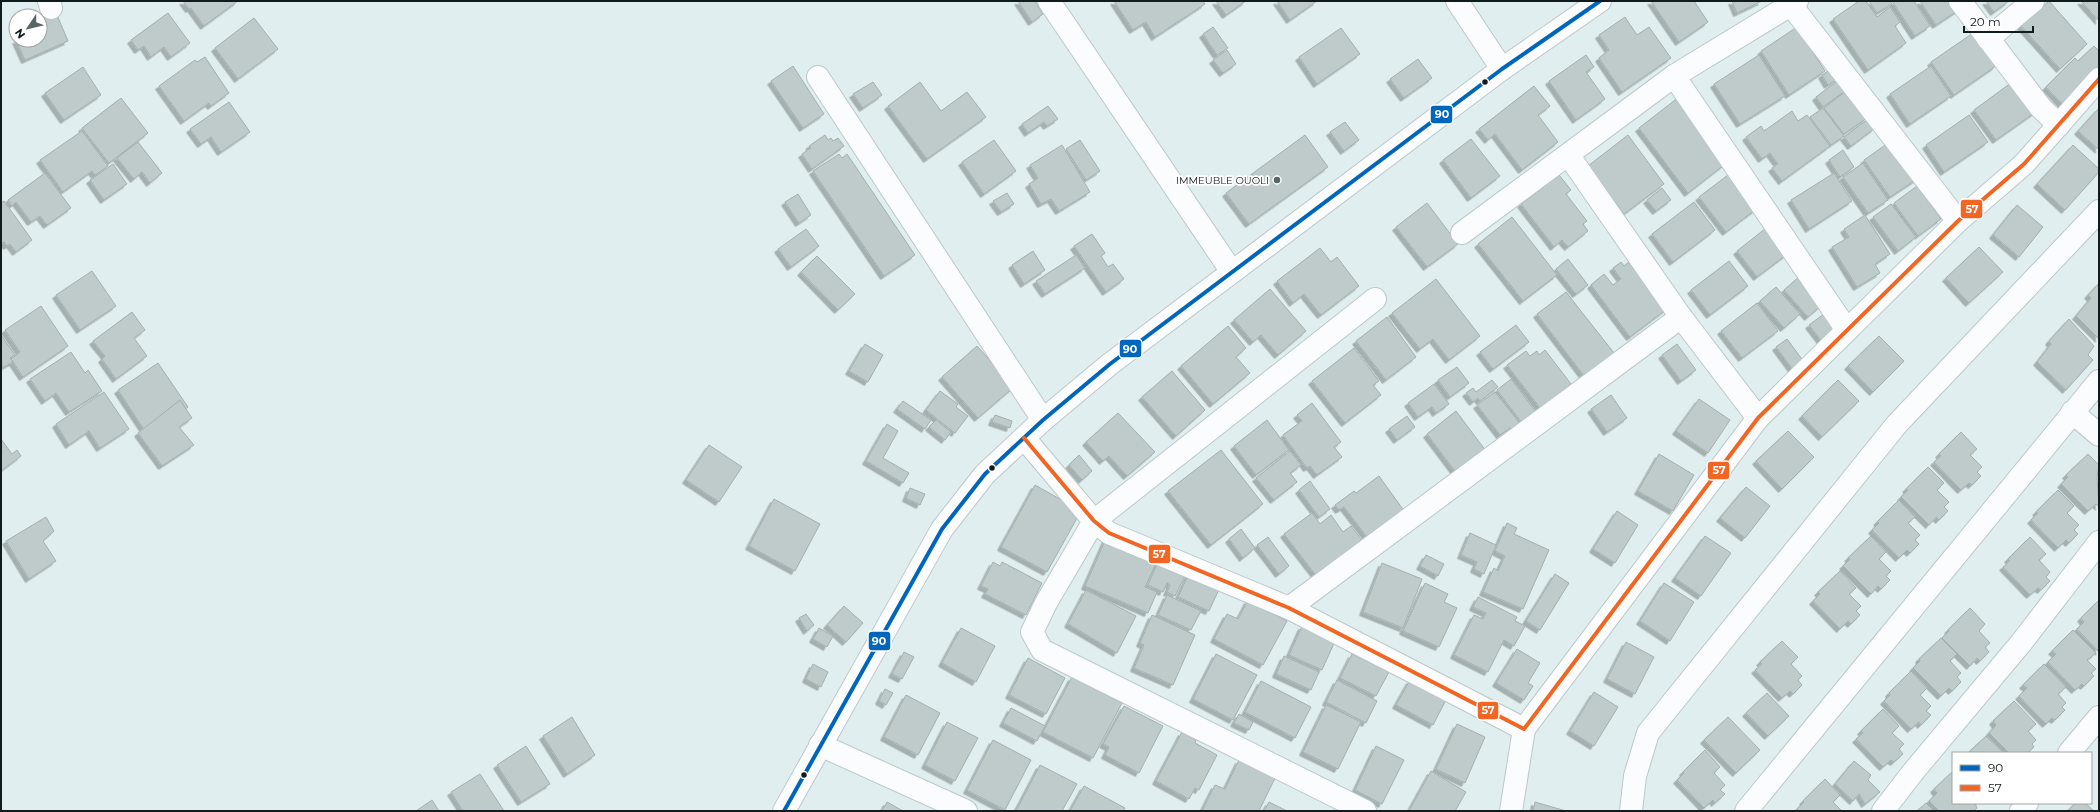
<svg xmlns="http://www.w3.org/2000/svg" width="2100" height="812" viewBox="0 0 2100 812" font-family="Montserrat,sans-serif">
<defs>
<filter id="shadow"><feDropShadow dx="-3.5" dy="3.5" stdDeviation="0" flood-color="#0004"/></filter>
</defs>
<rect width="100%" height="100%" fill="#e0eef0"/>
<g fill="#bfcaca" stroke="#a4afaf" filter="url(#shadow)">
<polygon points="183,1 238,1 204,26 191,8 189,9"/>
<polygon points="1018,1 1035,1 1043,14 1032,22"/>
<polygon points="1114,1 1203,1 1205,4 1155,37 1146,22 1133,30"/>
<polygon points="1216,1 1246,1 1226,15"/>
<polygon points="1277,1 1317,1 1290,20"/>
<polygon points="1651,1 1694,1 1708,22 1679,42"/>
<polygon points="1732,1 1762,1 1737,13"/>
<polygon points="1859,1 1866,1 1877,17 1890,7 1900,22 1895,26 1906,43 1868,70 1833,19"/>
<polygon points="1869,1 1890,1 1892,4 1877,13"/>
<polygon points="1892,1 1914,1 1930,26 1915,36"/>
<polygon points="1920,1 1955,1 1960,9 1936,25"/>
<polygon points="1986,1 2009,1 1994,12"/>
<polygon points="2049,1 2087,44 2060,69 2021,26"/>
<polygon points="2081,1 2099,1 2099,21"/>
<polygon points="54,8 68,41 25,60 16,40 40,40 40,16 36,16"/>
<polygon points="168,13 190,43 171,57 164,47 151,57 144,46 138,50 131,40"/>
<polygon points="1625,17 1637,35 1649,27 1671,58 1622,92 1599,58 1609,50 1599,35"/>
<polygon points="254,18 278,49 238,79 215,48"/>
<polygon points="1213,27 1228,48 1217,55 1203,34"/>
<polygon points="1797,27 1825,71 1789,95 1761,51"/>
<polygon points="1341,28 1360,54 1317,84 1299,57"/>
<polygon points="1973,33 1996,66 1954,95 1931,62"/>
<polygon points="2094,46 2099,51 2099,70 2063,105 2046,87 2075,58 2078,61"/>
<polygon points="1227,50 1236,64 1223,73 1213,60"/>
<polygon points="1586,55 1594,67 1586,72 1605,99 1576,120 1549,81"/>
<polygon points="1759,55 1785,96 1740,124 1714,84"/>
<polygon points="205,57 229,93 211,106 209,103 184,121 159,86 195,60 197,62"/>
<polygon points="1418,59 1432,78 1404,98 1390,79"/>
<polygon points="1837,65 1844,75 1828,85 1822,75"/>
<polygon points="793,66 824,114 803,128 771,81"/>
<polygon points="1931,66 1951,96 1910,124 1890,94"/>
<polygon points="83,67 101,95 64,120 45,93"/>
<polygon points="2015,80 2037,111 1996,140 1974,110"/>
<polygon points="1837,81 1845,91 1823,107 1816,97"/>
<polygon points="873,82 882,95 863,108 853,94"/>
<polygon points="920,82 941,111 967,92 986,117 927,159 888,106"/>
<polygon points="1534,86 1550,106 1538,115 1558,142 1522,170 1495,134 1488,140 1479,129"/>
<polygon points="1846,91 1867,118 1844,134 1824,108"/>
<polygon points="1679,97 1729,161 1688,193 1639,128"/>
<polygon points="121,98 148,133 109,163 82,128"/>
<polygon points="229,102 250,132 221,152 211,137 201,144 190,129"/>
<polygon points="1048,106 1058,119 1047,126 1044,122 1028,133 1022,124"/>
<polygon points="1823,108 1844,136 1831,145 1810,117"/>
<polygon points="2099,108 2099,150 2078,131"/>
<polygon points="1792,111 1798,121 1807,115 1830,146 1782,181 1772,168 1778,164 1770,153 1762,159 1746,137 1761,126 1764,131"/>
<polygon points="1969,115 1988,142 1944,172 1926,145"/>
<polygon points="1868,119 1875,128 1851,146 1844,137"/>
<polygon points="1345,122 1359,140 1344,151 1330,132"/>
<polygon points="82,131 108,166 95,175 92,171 63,192 40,160"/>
<polygon points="825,135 828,140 831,138 833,141 838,138 844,146 812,169 802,154 811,148 809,146"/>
<polygon points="1305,135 1328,167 1249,224 1226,193"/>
<polygon points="1628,135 1664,184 1624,214 1588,166"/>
<polygon points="1471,139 1500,176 1471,198 1443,160"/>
<polygon points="994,140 1016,171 984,194 962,162"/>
<polygon points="1080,140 1100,171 1086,180 1066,149"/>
<polygon points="1891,141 1917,179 1890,197 1864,160"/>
<polygon points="138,142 162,173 150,183 142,172 134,179 117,158"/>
<polygon points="1062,145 1090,192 1059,211 1051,199 1041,204 1029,184 1038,178 1030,165"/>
<polygon points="2073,145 2099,169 2099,172 2065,210 2037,184"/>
<polygon points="1843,150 1854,167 1840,177 1829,160"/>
<polygon points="839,154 842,158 847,154 915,255 884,276 813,171"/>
<polygon points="1863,163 1888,200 1868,213 1843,177"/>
<polygon points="113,164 127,184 104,200 90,180"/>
<polygon points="1732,172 1759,207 1726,232 1699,197"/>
<polygon points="45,173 71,208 47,225 40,216 31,222 16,202 12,206 8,200"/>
<polygon points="1834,173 1852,201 1809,229 1791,200"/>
<polygon points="1559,175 1571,190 1566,194 1587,221 1583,224 1588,231 1568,247 1562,240 1554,247 1521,204"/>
<polygon points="1917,186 1941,219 1918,236 1894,203"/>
<polygon points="1662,188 1671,200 1656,211 1647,200"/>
<polygon points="1007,193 1014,204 1001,212 993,201"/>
<polygon points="798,194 811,215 799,223 785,202"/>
<polygon points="4,201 32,240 16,252 10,244 7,246 4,242 1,244 1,203"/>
<polygon points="1694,202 1715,230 1673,262 1652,234"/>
<polygon points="1427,203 1458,244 1427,267 1396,227"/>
<polygon points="1891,204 1916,237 1898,251 1873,217"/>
<polygon points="2017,205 2043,227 2019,257 1993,235"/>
<polygon points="1865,215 1890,254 1875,264 1880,273 1857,287 1832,247 1849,237 1844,229"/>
<polygon points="1512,217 1557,275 1523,301 1478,244"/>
<polygon points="1770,225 1790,252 1757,277 1737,251"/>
<polygon points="806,229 819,246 791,267 778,249"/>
<polygon points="1092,234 1105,253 1101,256 1108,267 1113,264 1124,279 1106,292 1074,246"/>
<polygon points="1979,247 2003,272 1969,303 1946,278"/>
<polygon points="1320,248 1331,262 1337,257 1359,286 1321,315 1304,294 1293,303 1277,281"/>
<polygon points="1033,251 1045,270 1024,284 1012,265"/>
<polygon points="1076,255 1085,268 1045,294 1036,281"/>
<polygon points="817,256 855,294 838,310 801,272"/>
<polygon points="1635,257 1672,305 1630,337 1591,285 1604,274 1613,285 1621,279 1613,268 1621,262 1624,266"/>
<polygon points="1568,259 1588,285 1576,294 1556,269"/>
<polygon points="1729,261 1748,286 1710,315 1691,290"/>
<polygon points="92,271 116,306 80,330 56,295"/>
<polygon points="1800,276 1824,303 1808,317 1784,290"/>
<polygon points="1436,279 1480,336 1449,360 1433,339 1420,349 1392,313"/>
<polygon points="2099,283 2099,339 2076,316 2091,298 2088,295"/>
<polygon points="1776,287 1800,314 1784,328 1760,301"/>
<polygon points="1270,289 1306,331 1278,355 1261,335 1253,342 1234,320"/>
<polygon points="1566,292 1614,353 1584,376 1537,314"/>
<polygon points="1757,303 1778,331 1742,358 1721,331"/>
<polygon points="41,306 68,346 23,377 11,359 20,352 5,330"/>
<polygon points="1828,311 1841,328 1822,342 1809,325"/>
<polygon points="132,312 145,330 134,338 147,356 116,379 102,359 105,356 93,341"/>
<polygon points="1387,317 1416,357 1386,380 1356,341"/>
<polygon points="2069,319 2094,346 2088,355 2093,360 2066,390 2037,362 2051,344 2049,341"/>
<polygon points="1516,325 1529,342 1493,369 1480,352"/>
<polygon points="1228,326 1246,348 1236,357 1250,373 1213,404 1181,366"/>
<polygon points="1,335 15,355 10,358 13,362 2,368"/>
<polygon points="1879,336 1904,361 1873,392 1848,366"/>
<polygon points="1787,339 1804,362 1793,370 1776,347"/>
<polygon points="865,344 883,355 868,382 849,371"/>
<polygon points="1677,344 1696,370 1681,381 1662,355"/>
<polygon points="977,346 1014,387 978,418 942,377"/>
<polygon points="1354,348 1379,381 1373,385 1381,395 1345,423 1312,381"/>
<polygon points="1545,350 1571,384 1540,408 1507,365 1526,351 1530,356 1537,351 1539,355"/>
<polygon points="71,352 85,373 88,370 102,391 69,412 56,393 45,401 30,379"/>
<polygon points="158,363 188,407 147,434 118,390"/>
<polygon points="1457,367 1469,383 1450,397 1438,380"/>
<polygon points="1172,371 1205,410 1176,436 1142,397"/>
<polygon points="1511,379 1536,412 1522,423 1497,390"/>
<polygon points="1492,380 1498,387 1480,401 1478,398 1473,402 1466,393 1473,388 1476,392"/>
<polygon points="1838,380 1859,401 1822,437 1802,416"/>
<polygon points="1434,384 1449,404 1436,413 1432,407 1418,417 1408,403"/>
<polygon points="940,391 958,404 956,407 968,416 955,433 926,410"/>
<polygon points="104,392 129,429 100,448 89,431 69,445 56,424"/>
<polygon points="1495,392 1521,425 1513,432 1510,428 1500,435 1477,405"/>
<polygon points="1611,395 1627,418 1607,432 1591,409"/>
<polygon points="1699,399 1730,420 1708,453 1676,431"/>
<polygon points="180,400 192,418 179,427 194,445 162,466 138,433"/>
<polygon points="903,401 931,420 925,429 897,409"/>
<polygon points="1312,403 1341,442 1334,447 1342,457 1317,475 1310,466 1307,468 1283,435 1302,421 1297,415"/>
<polygon points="1456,411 1486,451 1457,474 1427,434"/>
<polygon points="1118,413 1155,452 1127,476 1109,456 1103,461 1086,442"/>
<polygon points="995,415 1012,421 1010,428 992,422"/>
<polygon points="1407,416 1415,427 1397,440 1389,429"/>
<polygon points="936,420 951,432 945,440 929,427"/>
<polygon points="1267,420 1289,450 1256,475 1234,446"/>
<polygon points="887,424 898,431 883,458 909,473 903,483 866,461"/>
<polygon points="1788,431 1814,457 1782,489 1756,461"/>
<polygon points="1961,432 1977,449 1970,455 1982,467 1977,472 1981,476 1972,485 1969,483 1961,490 1934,462 1941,456 1939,454"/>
<polygon points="1,439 12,454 17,450 21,456 1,471"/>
<polygon points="709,445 742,467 719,502 686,480"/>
<polygon points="1221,450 1263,504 1211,545 1168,491"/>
<polygon points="1290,451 1301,465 1290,473 1297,482 1274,500 1256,478"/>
<polygon points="1659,454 1694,475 1673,511 1638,491"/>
<polygon points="2088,454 2099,465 2097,477 2099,507 2096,504 2088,511 2061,484 2068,477 2066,475"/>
<polygon points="1079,455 1092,471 1082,480 1069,465"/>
<polygon points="1928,467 1944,483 1937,490 1949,502 1944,507 1948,511 1939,520 1936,517 1929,525 1901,497 1908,490 1906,489"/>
<polygon points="1379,476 1407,515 1386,531 1381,526 1367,537 1344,507 1339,510 1335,505 1354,491 1356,493"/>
<polygon points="1310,481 1330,509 1319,517 1299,490"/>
<polygon points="1035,485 1081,511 1047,572 1001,547"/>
<polygon points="1746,487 1770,506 1745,538 1720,518"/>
<polygon points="910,488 925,494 920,505 906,498"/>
<polygon points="2058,490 2074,506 2067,513 2079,525 2074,530 2078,534 2069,543 2066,540 2058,548 2031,520 2038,513 2036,512"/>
<polygon points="774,499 820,524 795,571 749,546"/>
<polygon points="1899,500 1915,517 1908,523 1920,535 1915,540 1919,544 1910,553 1907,550 1899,558 1872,530 1879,523 1877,522"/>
<polygon points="1617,511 1638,525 1615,563 1593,549"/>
<polygon points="1312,513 1320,524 1331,515 1343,532 1351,526 1364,543 1318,578 1284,534"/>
<polygon points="46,517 54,531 43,541 56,561 29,579 6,541"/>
<polygon points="1507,523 1517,528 1514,534 1549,550 1523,609 1483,592 1494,568 1498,571 1505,556 1495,551"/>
<polygon points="1241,529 1255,548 1243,558 1229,539"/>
<polygon points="1470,533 1496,545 1484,574 1474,569 1477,562 1461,555"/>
<polygon points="1108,534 1159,557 1145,587 1157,592 1148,613 1085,586"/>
<polygon points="1705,536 1731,553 1701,596 1675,578"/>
<polygon points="1871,536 1886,552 1879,559 1891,571 1886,576 1890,580 1881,589 1878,586 1871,594 1843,566 1850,559 1848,558"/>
<polygon points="1268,537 1289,566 1279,574 1257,545"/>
<polygon points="2030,537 2046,554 2039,560 2050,572 2046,577 2050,581 2041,590 2038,588 2030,595 2003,567 2010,561 2008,559"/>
<polygon points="1426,555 1444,564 1438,576 1420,566"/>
<polygon points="1159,559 1187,572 1175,596 1167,592 1170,585 1167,583 1163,592 1148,585"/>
<polygon points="993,562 1000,566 1002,562 1042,583 1026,615 985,594 988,589 981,586"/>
<polygon points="1382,563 1422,579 1403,628 1363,612"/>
<polygon points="1190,571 1221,585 1209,611 1178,597"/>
<polygon points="1840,571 1856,588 1849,594 1861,606 1856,611 1860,615 1851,624 1848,621 1840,629 1813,601 1820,594 1818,592"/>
<polygon points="1555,574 1569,583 1540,630 1526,621"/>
<polygon points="1425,583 1448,594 1444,602 1457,608 1439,647 1403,631"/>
<polygon points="1664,583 1694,602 1670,641 1640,621"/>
<polygon points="1086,590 1136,616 1117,653 1068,624"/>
<polygon points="1167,595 1201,611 1191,630 1158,615"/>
<polygon points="1478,597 1517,617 1515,621 1525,626 1514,646 1504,640 1488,672 1454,655 1474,615 1483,619 1486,613 1473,607"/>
<polygon points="1248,600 1287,621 1263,665 1214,639 1227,614 1238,619"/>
<polygon points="2099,600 2099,652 2077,629 2084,622 2081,618"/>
<polygon points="844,606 863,623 846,642 827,625"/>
<polygon points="1970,608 1985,624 1979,631 1990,643 1985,647 1989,652 1980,661 1977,658 1970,666 1942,638 1949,631 1948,630"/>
<polygon points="806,614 814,625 807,631 799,618"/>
<polygon points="1152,615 1195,635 1173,685 1134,668 1144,645 1140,643"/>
<polygon points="1302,626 1335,641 1322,670 1289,655"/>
<polygon points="819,628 833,636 827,647 813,639"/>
<polygon points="961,628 995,646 976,682 942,663"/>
<polygon points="2073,630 2096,653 2087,660 2096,669 2091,673 2094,676 2084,686 2082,684 2075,690 2048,662 2056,654 2052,651"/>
<polygon points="1941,638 1957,654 1950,661 1961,673 1957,677 1961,682 1952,691 1949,688 1941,696 1913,668 1920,661 1919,659"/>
<polygon points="1782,641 1798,657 1791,664 1802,676 1798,680 1802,685 1793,694 1790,691 1782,698 1755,670 1762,664 1760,662"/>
<polygon points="1626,642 1654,657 1635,694 1607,679"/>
<polygon points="1517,649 1540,663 1528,683 1533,686 1524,700 1496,683"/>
<polygon points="904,652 914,657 902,679 892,674"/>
<polygon points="1216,654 1257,675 1233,720 1193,699"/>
<polygon points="1352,654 1389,672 1376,696 1340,678"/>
<polygon points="1284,656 1319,672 1311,690 1276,674"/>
<polygon points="1028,658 1065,678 1046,714 1009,695"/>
<polygon points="813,664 828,672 821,687 806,679"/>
<polygon points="2044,664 2066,687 2058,694 2066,703 2062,707 2065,710 2055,720 2052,718 2046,724 2019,696 2027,688 2023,685"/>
<polygon points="1911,671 1927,688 1920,695 1931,706 1926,711 1931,715 1921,725 1919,722 1911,729 1884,701 1890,695 1889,693"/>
<polygon points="1072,677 1122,703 1093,758 1043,732"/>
<polygon points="1337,680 1377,701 1366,723 1326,702"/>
<polygon points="1410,680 1446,700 1433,725 1396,705"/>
<polygon points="1261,681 1311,707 1295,738 1245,712"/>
<polygon points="885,689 893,693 886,705 879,701"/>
<polygon points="1594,692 1618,707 1594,746 1570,731"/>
<polygon points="1767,693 1789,716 1768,736 1746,713"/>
<polygon points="906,695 940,713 918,755 884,737"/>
<polygon points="2014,701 2036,724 2028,731 2036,740 2032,744 2034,747 2028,753 2009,753 1989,733 1996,725 1993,721"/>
<polygon points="1326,705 1361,722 1338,769 1303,752"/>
<polygon points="1124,706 1163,726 1139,773 1105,755 1109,747 1103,744"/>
<polygon points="1011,708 1045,726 1037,741 1003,723"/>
<polygon points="1883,709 1899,726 1892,733 1904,744 1899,749 1903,754 1894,762 1891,760 1883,767 1856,739 1863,733 1861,731"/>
<polygon points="1239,714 1253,722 1249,730 1234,723"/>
<polygon points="572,717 595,755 567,774 543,736"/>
<polygon points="1728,717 1760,750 1736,773 1704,740"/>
<polygon points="947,722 978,738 955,781 925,765"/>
<polygon points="1457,724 1485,737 1465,783 1436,769"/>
<polygon points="1182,732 1196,740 1195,743 1217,755 1199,790 1195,788 1189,799 1156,781"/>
<polygon points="1986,736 2004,753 1968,753"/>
<polygon points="993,740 1031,760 1005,810 967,790"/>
<polygon points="526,746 550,784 521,802 497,765"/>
<polygon points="1376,746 1404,760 1382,804 1355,790"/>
<polygon points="1705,750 1720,767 1714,773 1725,785 1720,790 1725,794 1715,803 1713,800 1704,808 1677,780 1684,773 1683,772"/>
<polygon points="1239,760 1275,778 1259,811 1202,811 1215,785 1225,789"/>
<polygon points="1854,761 1871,775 1868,780 1880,792 1865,804 1859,794 1853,801 1835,784"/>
<polygon points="1040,765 1077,784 1062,811 1016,811"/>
<polygon points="1431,771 1466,792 1455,811 1409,811"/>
<polygon points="1953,771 1953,803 1975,803 1977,808 1974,811 1939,811 1929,801 1937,793 1934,789"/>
<polygon points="480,774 504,811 463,811 451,792"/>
<polygon points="1825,779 1840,795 1833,802 1842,811 1799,811 1797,809 1804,802 1803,801"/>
<polygon points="1084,786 1125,808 1123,811 1070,811"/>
<polygon points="432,800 439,811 416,811"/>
<polygon points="887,802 903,811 882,811"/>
<polygon points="1269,802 1287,811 1264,811"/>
<polygon points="1535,802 1566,811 1533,811"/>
<polygon points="1926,803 1934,811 1917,811"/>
<polygon points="2075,803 2085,803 2094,811 2068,811"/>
</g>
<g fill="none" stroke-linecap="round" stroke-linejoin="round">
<defs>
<g id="minor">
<polyline points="49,1 51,8"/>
<polyline points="1049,1 1232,272"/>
<polyline points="1457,1 1502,69"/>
<polyline points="1960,1 2041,108 2059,125"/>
<polyline points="1791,5 1958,221"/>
<polyline points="1988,39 2033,1"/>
<polyline points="1674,76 1847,330"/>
<polyline points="818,77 1043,420"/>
<polyline points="1569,156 1681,317 1758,418"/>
<polyline points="1462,233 1674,76 1797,1"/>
<polyline points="2072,412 2099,435"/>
<polyline points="1024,438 1094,521 1109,533 1289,608 1524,729 1758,418 1958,221 2024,164 2099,79"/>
<polyline points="1289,608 1681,317"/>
<polyline points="820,745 966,811"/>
<polyline points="2069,753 2099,717"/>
<polyline points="784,811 942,529 985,474 1043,420 1110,364 1502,69 1600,1"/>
<polyline points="1365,811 1042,650 1032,632 1046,603 1094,521 1375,299"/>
<polyline points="1511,811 1524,729"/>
<polyline points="1631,811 1635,776 1648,733 1897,424 2099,211"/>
<polyline points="1746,811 2099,381"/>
<polyline points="1883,811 1913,772 2021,643 2099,542"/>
<polyline points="2021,811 2027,803"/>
</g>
</defs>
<use href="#minor" stroke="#bcc8ca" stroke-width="24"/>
<use href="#minor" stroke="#fafcfd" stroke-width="22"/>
<defs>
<polyline id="bus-1" points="784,811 942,529 985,474 1043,420 1110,364 1502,69 1600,1"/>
<polyline id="bus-2" points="1024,438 1094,521 1109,533 1289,608 1524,729 1758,418 1958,221 2024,164 2099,79"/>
</defs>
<use href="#bus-1" stroke="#fff" stroke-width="7"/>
<use href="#bus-2" stroke="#fff" stroke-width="7"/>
<use href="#bus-1" stroke="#0065bd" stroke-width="4"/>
<use href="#bus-2" stroke="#f26522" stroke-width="4"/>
</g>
<g fill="#111a1c" stroke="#fff" stroke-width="1.5">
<circle cx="1485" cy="82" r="3.5"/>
<circle cx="992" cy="468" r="3.5"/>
<circle cx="804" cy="775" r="3.5"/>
</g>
<circle fill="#596466" stroke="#fff" stroke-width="1.5" cx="1277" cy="180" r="4"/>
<g text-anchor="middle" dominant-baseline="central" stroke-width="3.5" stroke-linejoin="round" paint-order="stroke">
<g font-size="10" fill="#111a1c" stroke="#fff" text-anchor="end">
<text x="1269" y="180">IMMEUBLE OUOLI</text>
</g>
</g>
<g stroke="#fff" stroke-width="1.5">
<rect x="1430" y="105" width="23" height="19" rx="4" fill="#0065bd"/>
<rect x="1960" y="199" width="23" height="20" rx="4" fill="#f26522"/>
<rect x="1119" y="339" width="23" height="19" rx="4" fill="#0065bd"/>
<rect x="1707" y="461" width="23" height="19" rx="4" fill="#f26522"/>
<rect x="1148" y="544" width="23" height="20" rx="4" fill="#f26522"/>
<rect x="868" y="631" width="23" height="20" rx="4" fill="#0065bd"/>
<rect x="1477" y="701" width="22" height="19" rx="4" fill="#f26522"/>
</g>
<g font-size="11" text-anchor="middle" font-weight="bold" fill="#fff">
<text x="1442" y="118">90</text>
<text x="1972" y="213">57</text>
<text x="1130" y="353">90</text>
<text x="1719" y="474">57</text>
<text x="1159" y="558">57</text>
<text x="879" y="645">90</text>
<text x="1488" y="714">57</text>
</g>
<rect width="2100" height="812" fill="none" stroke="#111a1c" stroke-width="4"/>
<rect x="1952" y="752" width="140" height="52" fill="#ffffff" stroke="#a0a3a4"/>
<rect x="1960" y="765" width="20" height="6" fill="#0065bd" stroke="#a0a3a4"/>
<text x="1988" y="772" font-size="12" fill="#111a1c">90</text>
<rect x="1960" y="785" width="20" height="6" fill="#f26522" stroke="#a0a3a4"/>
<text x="1988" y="792" font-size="12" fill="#111a1c">57</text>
<g transform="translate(28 28) rotate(235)"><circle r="19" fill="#ffffff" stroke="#a0a3a4"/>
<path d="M0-3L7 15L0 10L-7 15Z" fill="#596466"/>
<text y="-6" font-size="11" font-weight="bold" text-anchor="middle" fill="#111a1c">N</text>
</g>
<path d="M1964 26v6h69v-6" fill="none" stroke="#111a1c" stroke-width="2"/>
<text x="1970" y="26" font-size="12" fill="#111a1c" stroke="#ffffff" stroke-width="3" paint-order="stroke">20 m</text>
</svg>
